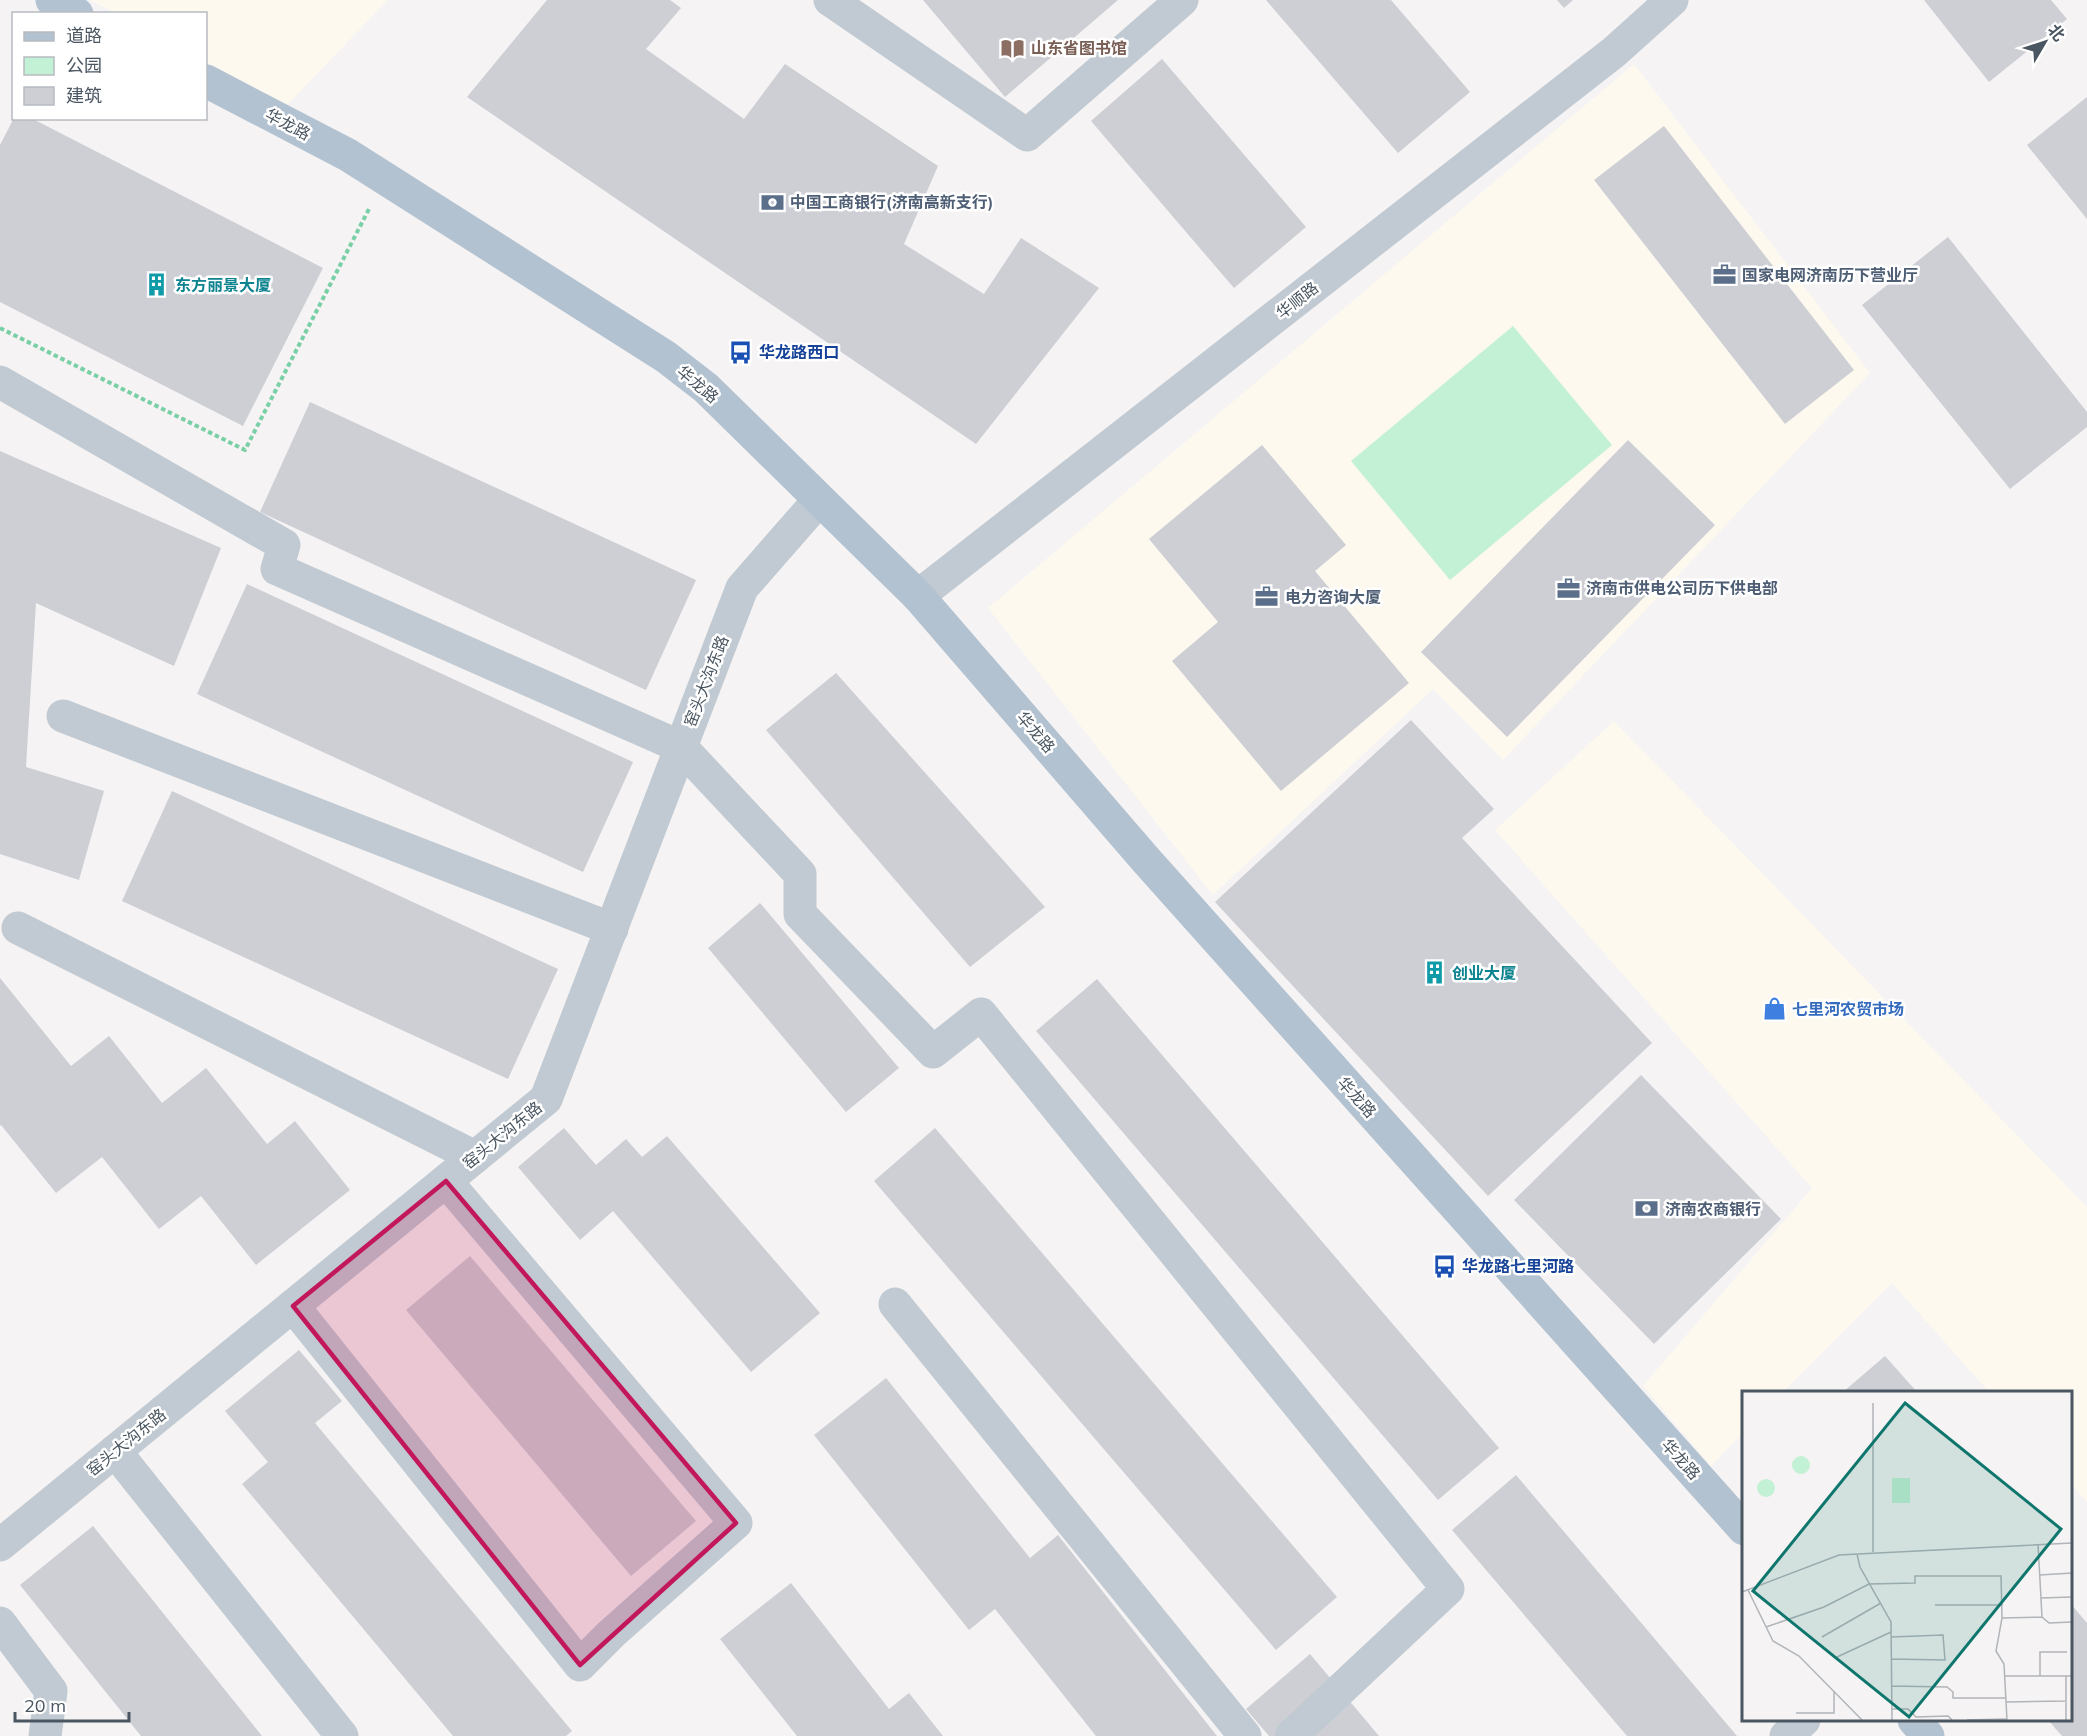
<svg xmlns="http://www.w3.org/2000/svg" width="2087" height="1736" viewBox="0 0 2087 1736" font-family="Mulish,'Noto Sans SC',sans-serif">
<rect width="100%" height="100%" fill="#f5f3f3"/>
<g fill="#fdf9ef">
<polygon points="90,0 388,0 286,106 206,63 206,14 115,13"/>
<polygon points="1634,64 1870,373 1503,760 1433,689 1213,895 988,608"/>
<polygon points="1614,721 2087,1207 2087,1502 2071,1484 2070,1392 1989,1392 1892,1283 1783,1392 1744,1392 1743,1433 1711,1466 1643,1386 1812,1188 1495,830"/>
</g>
<polygon fill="#c3f1d5" points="1513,326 1612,445 1450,580 1351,461"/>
<g fill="#cdcfd5">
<polygon points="547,0 670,0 681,8 646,49 744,119 785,64 938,166 904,244 984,294 1021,238 1099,288 976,444 467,97"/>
<polygon points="923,0 1118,0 1005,97"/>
<polygon points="1266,0 1391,0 1470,92 1398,153"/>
<polygon points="1557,0 1573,0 1564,8"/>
<polygon points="1924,0 2051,0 2067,19 1989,82"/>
<polygon points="1162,59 1306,227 1234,288 1091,121"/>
<polygon points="2087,97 2087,219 2027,145"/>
<polygon points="14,118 31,118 323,268 243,426 0,302 0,145"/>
<polygon points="1664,126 1854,370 1785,424 1594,180"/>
<polygon points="1948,237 2087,412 2087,427 2010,489 1862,305"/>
<polygon points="310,402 696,580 646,690 260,512"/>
<polygon points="1628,440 1715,525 1507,737 1421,652"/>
<polygon points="1262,445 1346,545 1315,571 1409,683 1281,791 1172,661 1218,622 1149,539"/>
<polygon points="0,451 221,548 174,666 36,603 26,767 104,791 79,880 0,854"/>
<polygon points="247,584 633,762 583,872 197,694"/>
<polygon points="836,673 1045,907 970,967 766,730"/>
<polygon points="1411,720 1494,809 1462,838 1652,1043 1488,1196 1215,902"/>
<polygon points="172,791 558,969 508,1079 122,901"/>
<polygon points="760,903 899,1068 846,1112 708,948"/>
<polygon points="0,978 71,1066 109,1036 162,1103 206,1068 267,1144 295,1121 350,1190 256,1265 201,1196 159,1229 102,1157 56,1193 1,1125 0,1126"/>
<polygon points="1097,979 1499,1448 1438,1500 1036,1031"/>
<polygon points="1641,1075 1781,1219 1654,1344 1514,1200"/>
<polygon points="564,1128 596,1165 626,1139 642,1157 667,1136 820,1313 751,1372 613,1211 580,1240 518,1167"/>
<polygon points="935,1128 1337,1597 1276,1650 874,1181"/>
<polygon points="470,1256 696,1521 631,1576 406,1310"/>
<polygon points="299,1350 342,1401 315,1423 572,1731 566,1736 453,1736 242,1484 268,1462 225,1411"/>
<polygon points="1885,1356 1917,1392 1843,1392"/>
<polygon points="886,1378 1030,1558 1058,1535 1217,1736 1096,1736 995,1609 969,1630 814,1435"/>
<polygon points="1516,1475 1737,1736 1627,1736 1452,1530"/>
<polygon points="93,1526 262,1736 141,1736 20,1585"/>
<polygon points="791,1583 889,1709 909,1693 943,1736 797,1736 720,1639"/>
<polygon points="2070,1603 2087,1623 2087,1736 2062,1736 2048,1720 2070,1720"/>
<polygon points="1310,1654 1379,1736 1269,1736 1246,1709"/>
</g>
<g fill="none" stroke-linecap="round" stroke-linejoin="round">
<polyline stroke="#7ad0a6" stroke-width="4" stroke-dasharray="4.5 3" stroke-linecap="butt" points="0,328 245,450 369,209"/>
<g stroke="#c1cad2" stroke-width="33">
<polyline points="830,0 1027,135 1182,0"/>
<polyline points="0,382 284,545 277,569 681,747 800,874 800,914 933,1052 981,1014 1448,1589 1291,1736"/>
<polyline points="918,596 1614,52 1672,0"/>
<polyline points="63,716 612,929"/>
<polyline points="18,928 475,1157"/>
<polyline points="895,1304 1245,1736"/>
<polyline points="293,1306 580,1665 611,1634 736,1523 446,1181"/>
<polyline points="115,1451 342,1736"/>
<polyline points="0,1545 546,1099 742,588 819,500"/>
<polyline points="0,1623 51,1691 45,1736"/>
<polyline points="1786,1736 1804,1720"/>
</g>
<g stroke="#b3c2d1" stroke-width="33">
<polyline points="52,0 77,14"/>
<polyline points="206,81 348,155 666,357 706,388 918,596 1146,860 1744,1529"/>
<polyline points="1914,1720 1928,1736"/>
</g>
</g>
<path fill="#c2185b" fill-opacity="0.2" stroke="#c2185b" stroke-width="4.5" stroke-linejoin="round" d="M446 1181 736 1523 580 1665 293 1306Z"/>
<defs>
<symbol id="library-bare" viewBox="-9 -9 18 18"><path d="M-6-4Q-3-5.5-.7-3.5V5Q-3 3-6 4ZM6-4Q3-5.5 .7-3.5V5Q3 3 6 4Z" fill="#8d6e63" stroke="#fff" stroke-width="2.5" paint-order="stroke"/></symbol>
<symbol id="bank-bare" viewBox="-9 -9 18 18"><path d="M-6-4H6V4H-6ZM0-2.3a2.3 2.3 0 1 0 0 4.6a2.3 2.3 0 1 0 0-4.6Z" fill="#5c6f8a" stroke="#fff" stroke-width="2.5" paint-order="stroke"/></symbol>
<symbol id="office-bare" viewBox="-9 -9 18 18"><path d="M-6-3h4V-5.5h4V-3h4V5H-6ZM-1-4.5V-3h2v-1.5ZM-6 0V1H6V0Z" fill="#5c6f8a" stroke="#fff" stroke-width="2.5" paint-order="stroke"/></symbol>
<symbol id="building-bare" viewBox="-9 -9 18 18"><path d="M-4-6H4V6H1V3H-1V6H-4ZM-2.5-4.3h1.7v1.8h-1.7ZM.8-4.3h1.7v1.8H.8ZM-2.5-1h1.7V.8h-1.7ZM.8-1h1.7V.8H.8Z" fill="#0f9aa8" stroke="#fff" stroke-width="2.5" paint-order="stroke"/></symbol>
<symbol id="bus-bare" viewBox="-9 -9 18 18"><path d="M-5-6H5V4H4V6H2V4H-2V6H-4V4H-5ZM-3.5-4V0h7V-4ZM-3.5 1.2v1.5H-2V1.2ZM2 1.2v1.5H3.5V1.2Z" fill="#1a4fb4" stroke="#fff" stroke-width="2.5" paint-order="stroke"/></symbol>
<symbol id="shop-bare" viewBox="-9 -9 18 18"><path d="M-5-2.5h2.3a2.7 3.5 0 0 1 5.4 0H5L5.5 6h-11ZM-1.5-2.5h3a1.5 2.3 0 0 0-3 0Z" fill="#3f7fe0" stroke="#fff" stroke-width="2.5" paint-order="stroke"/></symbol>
</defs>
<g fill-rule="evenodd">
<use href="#library-bare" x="996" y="32" width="33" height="33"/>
<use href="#bank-bare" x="756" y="186" width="33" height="33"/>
<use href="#office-bare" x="1708" y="258" width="33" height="33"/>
<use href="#building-bare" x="140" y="268" width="33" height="33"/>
<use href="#bus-bare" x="724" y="336" width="33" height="33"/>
<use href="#office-bare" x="1552" y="572" width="33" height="33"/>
<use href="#office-bare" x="1250" y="580" width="33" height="33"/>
<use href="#building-bare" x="1418" y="956" width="33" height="33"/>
<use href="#shop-bare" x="1758" y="992" width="33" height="33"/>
<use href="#bank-bare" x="1630" y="1192" width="33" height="33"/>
<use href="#bus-bare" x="1428" y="1250" width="33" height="33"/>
</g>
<g text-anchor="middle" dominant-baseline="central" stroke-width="5" stroke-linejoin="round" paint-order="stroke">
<g font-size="16" font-weight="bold" fill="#785e54" stroke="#fff" text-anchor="start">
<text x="1031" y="48">山东省图书馆</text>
</g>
<g font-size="16" fill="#4a5661" stroke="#fff">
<text transform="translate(288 124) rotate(28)">华龙路</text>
<text transform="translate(1297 300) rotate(-38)">华顺路</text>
<text transform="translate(698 384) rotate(40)">华龙路</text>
<text transform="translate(706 681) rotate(-69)">窑头大沟东路</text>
<text transform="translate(1036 732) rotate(49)">华龙路</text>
<text transform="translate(1357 1097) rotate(48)">华龙路</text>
<text transform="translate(502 1135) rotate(-39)">窑头大沟东路</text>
<text transform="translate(126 1442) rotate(-39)">窑头大沟东路</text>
<text transform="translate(1681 1459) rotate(48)">华龙路</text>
</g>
<g font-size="16" font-weight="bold" fill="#4e5e75" stroke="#fff" text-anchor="start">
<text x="790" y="202">中国工商银行(济南高新支行)</text>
<text x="1742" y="275">国家电网济南历下营业厅</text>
<text x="1586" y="588">济南市供电公司历下供电部</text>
<text x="1285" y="597">电力咨询大厦</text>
<text x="1665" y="1209">济南农商银行</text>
</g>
<g font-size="16" font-weight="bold" fill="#0d838f" stroke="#fff" text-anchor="start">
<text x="175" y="285">东方丽景大厦</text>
<text x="1452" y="973">创业大厦</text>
</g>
<g font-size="16" font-weight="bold" fill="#164399" stroke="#fff" text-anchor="start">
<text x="759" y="352">华龙路西口</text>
<text x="1462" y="1266">华龙路七里河路</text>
</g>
<g font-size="16" font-weight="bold" fill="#366cbe" stroke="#fff" text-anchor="start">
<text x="1792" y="1009">七里河农贸市场</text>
</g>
</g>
<g transform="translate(1742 1391)">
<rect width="330" height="330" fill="#f5f3f3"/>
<path d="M50 74a9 9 0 1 1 18 0a9 9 0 1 1-18 0ZM150 87H168V112H150ZM15 97a9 9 0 1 1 18 0a9 9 0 1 1-18 0Z" fill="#c3f1d5"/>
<path fill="none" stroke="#b1b4b9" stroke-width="1.5" d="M131 12V161M115 163 118 176 149 231 150 329M298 184 330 182M6 199 31 250 57 265 120 329M0 201 97 164 330 152M299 207 329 206M193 214H261M300 226 307 232 330 231M24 236 82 216 127 193 173 192V185H259L260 227M80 246 139 212M149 246 201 244 203 269 149 268M95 266 149 241M262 285H330M298 285V261H325M149 295 205 296 211 301V307H263M264 311 324 310V285M150 318H166L174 326 206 325 210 329M54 322H92V300M225 329 264 328M265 329 262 273 254 260 260 227 300 226 296 153M324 329V310"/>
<path fill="#0f766e" fill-opacity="0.15" stroke="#0f766e" stroke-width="3" d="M163 12 319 138 167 326 11 200Z"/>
<rect width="330" height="330" fill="none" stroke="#4a5661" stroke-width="3"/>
</g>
<rect x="12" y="12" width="195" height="108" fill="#ffffff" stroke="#b7bbc0" stroke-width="1.5"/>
<rect x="24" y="32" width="30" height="9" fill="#b3c2d1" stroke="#b7bbc0" stroke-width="1.5"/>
<text x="66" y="42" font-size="18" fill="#4a5661">道路</text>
<rect x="24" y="57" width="30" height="18" fill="#c3f1d5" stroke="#b7bbc0" stroke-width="1.5"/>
<text x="66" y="72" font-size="18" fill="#4a5661">公园</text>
<rect x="24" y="87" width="30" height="18" fill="#cdcfd5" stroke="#b7bbc0" stroke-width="1.5"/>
<text x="66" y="102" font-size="18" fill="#4a5661">建筑</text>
<g transform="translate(2045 42) rotate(51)" stroke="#ffffff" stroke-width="4.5" paint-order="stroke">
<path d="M0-4.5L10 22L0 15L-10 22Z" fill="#4a5661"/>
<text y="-9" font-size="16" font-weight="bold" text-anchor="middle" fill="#4a5661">北</text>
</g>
<path d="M15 1712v9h114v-9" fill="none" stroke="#4a5661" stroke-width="3"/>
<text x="24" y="1712" font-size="18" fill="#4a5661" stroke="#ffffff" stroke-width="4.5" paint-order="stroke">20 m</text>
</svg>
